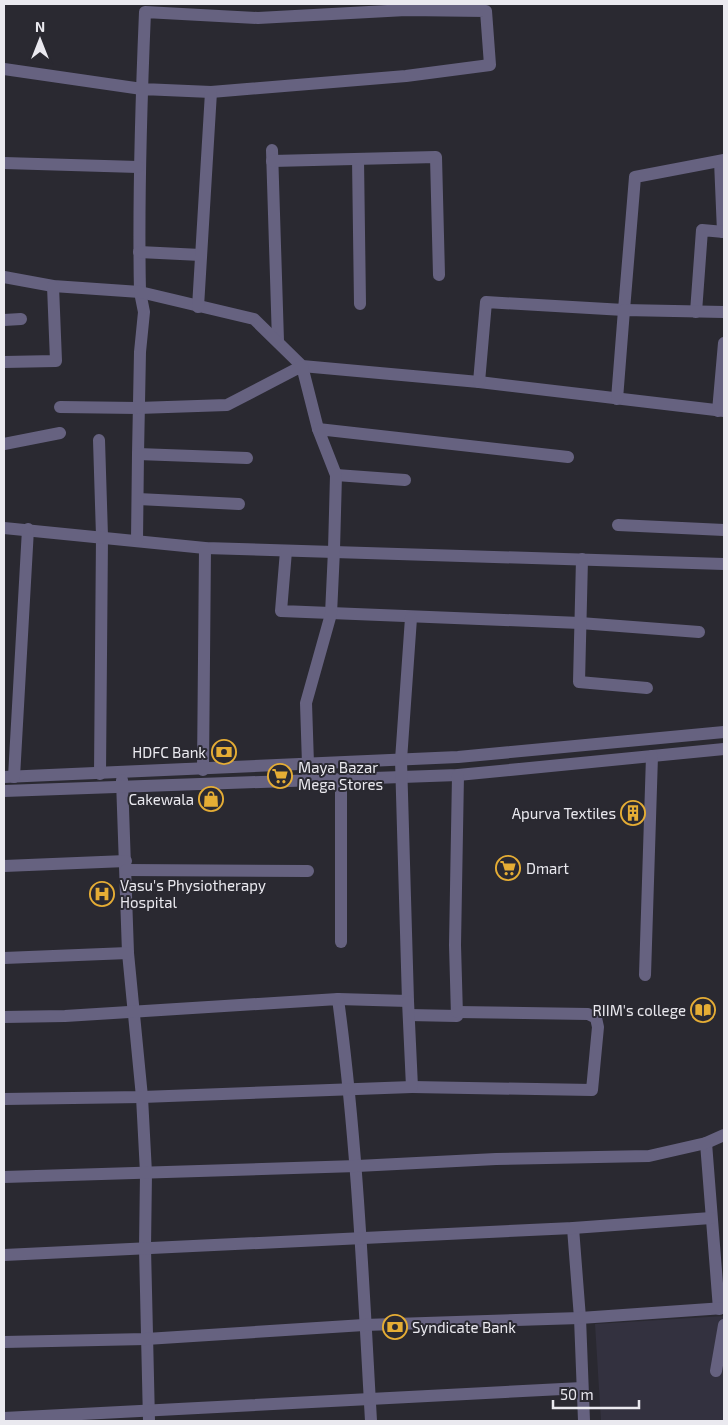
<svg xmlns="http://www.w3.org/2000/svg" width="728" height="1425" viewBox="0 0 728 1425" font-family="'Exo 2',sans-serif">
<rect width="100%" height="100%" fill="#2a2931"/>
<polygon fill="#33313f" points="724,1316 724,1421 601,1421 595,1324"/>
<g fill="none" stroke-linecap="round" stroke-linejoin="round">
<g stroke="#666280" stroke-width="12">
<path d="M4 69 142 89 211 92 406 76 490 65 486 11 406 10 258 18 145 12C141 106 138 199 140 292L144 312 140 352 138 454"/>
<polyline points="272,150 278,341"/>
<polyline points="358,159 360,304"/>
<polyline points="272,161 436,157 439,275"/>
<polyline points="720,161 723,232"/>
<polyline points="4,163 138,167"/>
<polyline points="139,252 201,255"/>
<polyline points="4,277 53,286 140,292 254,319 302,366 479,382 724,411"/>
<polyline points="198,307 211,92"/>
<polyline points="696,312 702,230 724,232"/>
<polyline points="4,320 21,319"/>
<polyline points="4,362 56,361 53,286"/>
<polyline points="479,382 486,302 624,310 635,177 724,160"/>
<polyline points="617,399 624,310 724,312"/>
<polyline points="60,407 138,408 227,405 302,366 318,429"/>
<polyline points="718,411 724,343"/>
<polyline points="99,440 102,536 100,774"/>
<polyline points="4,444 60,433"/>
<polyline points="336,475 405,480"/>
<polyline points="138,499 239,504"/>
<polyline points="618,525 724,530"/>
<polyline points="4,528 205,548 724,564"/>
<polyline points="137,540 138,454 247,458"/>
<polyline points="286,551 281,611 580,623 699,632"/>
<polyline points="582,559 579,682 647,688"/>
<polyline points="308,764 306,703 331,614 334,550 336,475 318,429 568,457"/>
<polyline points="203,770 205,548"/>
<polyline points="4,777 458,757 724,732"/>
<polyline points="14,777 28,529"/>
<polyline points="122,780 128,953 142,1097 146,1173 145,1248 149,1421"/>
<polyline points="4,791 458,775 724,749"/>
<polyline points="4,866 126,861"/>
<polyline points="126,870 308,871"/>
<polyline points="341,942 341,779"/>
<polyline points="4,958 128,953"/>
<polyline points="645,975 652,756"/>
<polyline points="338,999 408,1001 401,760 411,618"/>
<polyline points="409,1015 457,1016 455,945 458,775"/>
<path d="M4 1017 65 1016 338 999C357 1139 363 1280 371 1421"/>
<polyline points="412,1087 592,1090 598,1027 596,1018 588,1014 457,1012"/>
<polyline points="4,1099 142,1097 412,1087 408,1001"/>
<polyline points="706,1143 719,1309"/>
<polyline points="4,1177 357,1166 496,1159 649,1156 706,1143 724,1135"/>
<polyline points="573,1228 580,1318 584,1421"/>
<polyline points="4,1255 573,1228 711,1218"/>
<polyline points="4,1342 146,1339 364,1325 580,1318 724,1308"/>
<polyline points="716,1371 724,1325"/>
<polyline points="4,1418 582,1388"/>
</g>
</g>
<defs>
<symbol id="bank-ring" viewBox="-11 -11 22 22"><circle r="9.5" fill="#2a2931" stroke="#e5ad35" stroke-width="1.5"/><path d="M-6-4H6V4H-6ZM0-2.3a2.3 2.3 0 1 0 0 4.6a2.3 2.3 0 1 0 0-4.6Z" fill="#e5ad35"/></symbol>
<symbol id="supermarket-ring" viewBox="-11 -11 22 22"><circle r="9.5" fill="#2a2931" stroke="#e5ad35" stroke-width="1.5"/><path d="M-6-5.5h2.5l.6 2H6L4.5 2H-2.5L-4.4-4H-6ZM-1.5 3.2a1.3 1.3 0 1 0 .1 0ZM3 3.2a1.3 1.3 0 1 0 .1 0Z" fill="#e5ad35"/></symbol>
<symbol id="shop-ring" viewBox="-11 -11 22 22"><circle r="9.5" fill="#2a2931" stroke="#e5ad35" stroke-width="1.5"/><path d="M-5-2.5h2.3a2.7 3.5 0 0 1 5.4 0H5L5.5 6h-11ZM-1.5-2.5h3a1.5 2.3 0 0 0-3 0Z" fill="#e5ad35"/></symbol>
<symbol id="building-ring" viewBox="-11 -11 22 22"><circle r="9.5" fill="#2a2931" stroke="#e5ad35" stroke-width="1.5"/><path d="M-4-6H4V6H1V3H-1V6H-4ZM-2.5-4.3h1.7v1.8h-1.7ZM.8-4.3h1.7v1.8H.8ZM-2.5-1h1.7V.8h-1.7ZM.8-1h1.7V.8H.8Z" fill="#e5ad35"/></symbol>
<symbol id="hospital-ring" viewBox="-11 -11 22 22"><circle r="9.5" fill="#2a2931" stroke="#e5ad35" stroke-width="1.5"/><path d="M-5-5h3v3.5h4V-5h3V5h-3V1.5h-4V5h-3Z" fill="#e5ad35"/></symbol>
<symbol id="library-ring" viewBox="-11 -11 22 22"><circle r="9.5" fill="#2a2931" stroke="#e5ad35" stroke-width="1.5"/><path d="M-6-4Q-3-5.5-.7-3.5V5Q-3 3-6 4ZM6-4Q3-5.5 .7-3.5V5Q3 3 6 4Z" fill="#e5ad35"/></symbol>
</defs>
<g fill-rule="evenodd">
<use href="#bank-ring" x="210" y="738" width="28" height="28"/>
<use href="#supermarket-ring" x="266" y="762" width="28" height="28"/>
<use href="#shop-ring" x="197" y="785" width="28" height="28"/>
<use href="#building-ring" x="619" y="799" width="28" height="28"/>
<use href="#supermarket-ring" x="494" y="854" width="28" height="28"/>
<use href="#hospital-ring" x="88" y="880" width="28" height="28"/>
<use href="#library-ring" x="689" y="996" width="28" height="28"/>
<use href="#bank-ring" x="381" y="1313" width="28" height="28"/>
</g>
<g text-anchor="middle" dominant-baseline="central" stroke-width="4" stroke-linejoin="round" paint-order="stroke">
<g font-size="15" fill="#eae9ef" stroke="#2a2931" text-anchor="end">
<text x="206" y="752">HDFC Bank</text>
<text x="298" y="767" text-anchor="start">Maya Bazar<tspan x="298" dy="17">Mega Stores</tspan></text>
<text x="194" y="799">Cakewala</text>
<text x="616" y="813">Apurva Textiles</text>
<text x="526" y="868" text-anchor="start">Dmart</text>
<text x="120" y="885" text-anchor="start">Vasu's Physiotherapy<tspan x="120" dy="17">Hospital</tspan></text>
<text x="686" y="1010">RIIM's college</text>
<text x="412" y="1327" text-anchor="start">Syndicate Bank</text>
</g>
</g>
<rect width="728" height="1425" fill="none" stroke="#eae9ef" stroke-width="10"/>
<g transform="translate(40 40)" stroke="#2a2931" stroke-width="4" paint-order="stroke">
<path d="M0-4L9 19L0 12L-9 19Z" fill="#eae9ef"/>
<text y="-8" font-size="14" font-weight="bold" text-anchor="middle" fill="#eae9ef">N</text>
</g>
<path d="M553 1400v8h86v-8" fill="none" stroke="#eae9ef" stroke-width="2.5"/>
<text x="560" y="1400" font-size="15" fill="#eae9ef" stroke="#2a2931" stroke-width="4" paint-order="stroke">50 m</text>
</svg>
